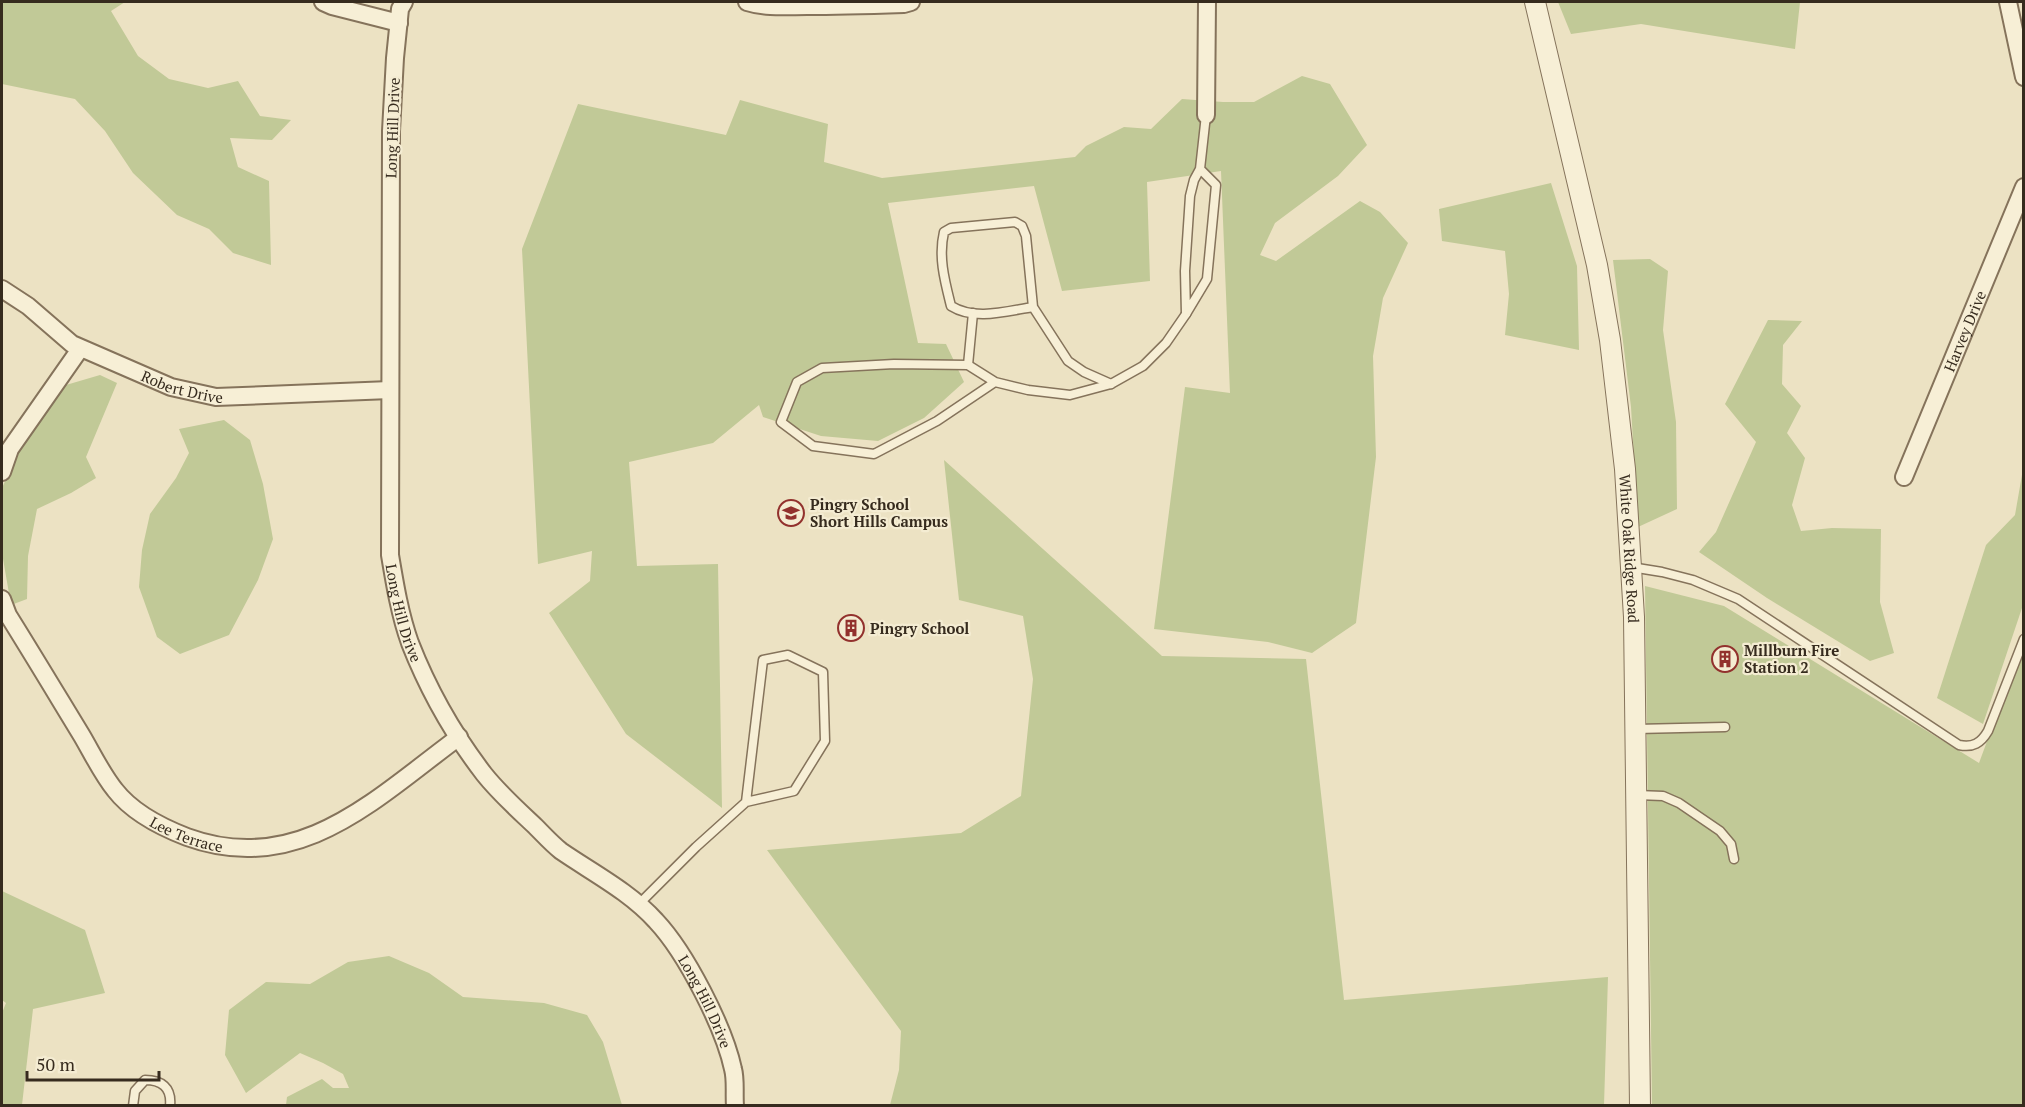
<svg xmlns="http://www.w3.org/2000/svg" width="2025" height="1107" viewBox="0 0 2025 1107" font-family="'PT Serif',serif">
<rect width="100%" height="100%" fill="#ece2c3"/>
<g fill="#c1c997">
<polygon points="2,2 125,2 111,11 138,56 169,79 208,88 238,81 260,116 291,120 272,140 230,138 238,167 269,181 271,265 233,253 209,229 177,215 133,173 105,131 75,99 2,84"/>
<polygon points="1558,2 1800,2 1795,49 1641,24 1571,34"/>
<polygon points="1302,76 1330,84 1367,145 1338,176 1275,223 1260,255 1276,261 1360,201 1380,212 1408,243 1383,298 1373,356 1376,457 1356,623 1312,653 1268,642 1154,629 1185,387 1230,393 1221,171 1147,182 1150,281 1062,291 1034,186 888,203 918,343 946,344 964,382 924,418 878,441 821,436 763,417 759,405 713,443 629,462 637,566 718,564 722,808 626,734 549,613 590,581 592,551 538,564 522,249 578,104 726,135 740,100 828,124 824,162 882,178 1075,157 1086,146 1124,127 1151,129 1182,99 1223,102 1254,102"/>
<polygon points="1551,183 1577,266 1579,350 1505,335 1509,294 1505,251 1442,241 1439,209"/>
<polygon points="1650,259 1668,271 1663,330 1676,422 1677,509 1638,527 1631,407 1613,260"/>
<polygon points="1768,320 1802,321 1783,345 1782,384 1801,406 1787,433 1805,458 1792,505 1801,531 1832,528 1881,529 1880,602 1894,653 1870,661 1767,598 1699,552 1716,532 1756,442 1725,404"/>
<polygon points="100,375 117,383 86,457 96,478 71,493 37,509 28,556 27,599 11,605 2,553 2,488 23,442 66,385"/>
<polygon points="224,420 250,440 263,484 273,539 258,580 229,635 180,654 157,637 139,587 142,550 150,514 176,478 189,453 179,429"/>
<polygon points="944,460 1162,656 1306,659 1344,1000 1608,977 1604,1105 890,1105 899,1070 901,1031 767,850 961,833 1021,796 1033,679 1023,616 959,600"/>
<polygon points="2023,469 2023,605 1983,724 1937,698 1986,545 2015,515"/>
<polygon points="1645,586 1724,606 1979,763 2023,644 2023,1105 1652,1105"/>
<polygon points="2,891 85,930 105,993 33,1009 22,1105 2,1105 2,1013 6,1003 2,1000"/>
<polygon points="389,956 429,973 463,997 544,1003 587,1015 603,1042 622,1105 286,1105 287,1097 322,1079 333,1088 349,1088 343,1074 323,1063 300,1053 246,1093 225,1055 229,1010 266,982 310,984 348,962"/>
</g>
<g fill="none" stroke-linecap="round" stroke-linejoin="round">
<defs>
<g id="service">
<polyline points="1200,169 1216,185 1207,279 1186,314 1185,271 1190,196 1194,180 1200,169 1206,115"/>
<path d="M1033 307C1007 311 975 321 951 306 945 282 938 257 944 232L951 228 1015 222 1022 226 1026 236 1033 307 1068 361 1084 372 1111 384"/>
<polyline points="968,365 973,313"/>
<polyline points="995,382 937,421 874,454 813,446 781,422 797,382 822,368 894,364 968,365 995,382 1028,390 1070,395 1111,384 1143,366 1166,343 1186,314"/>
<path d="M1631 567 1662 572 1693 580 1738 599 1959 745C1973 748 1981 743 1988 731L2024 639"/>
<polyline points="1636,729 1725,727"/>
<polyline points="1637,795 1663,796 1679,803 1720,831 1731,844 1734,859"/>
<polyline points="638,905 696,847 746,802 794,791 825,741 823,672 788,655 763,660 746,802"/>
<path d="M133 1106 135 1091 145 1080C161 1080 172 1087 170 1106"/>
</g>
<g id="minor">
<polyline points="323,2 332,6 399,23"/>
<path id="s1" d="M404 2 400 9 395 58 391 131 390 555C395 585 400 615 410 643 428 689 454 735 484 774 499 793 517 809 535 826 543 834 552 844 561 851 593 873 630 892 656 921 686 953 724 1027 733 1069 736 1080 734 1094 735 1106"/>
<path d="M747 2C766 8 787 6 807 6 839 6 872 5 904 4L911 2"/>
<polyline points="2008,2 2024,77"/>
<polyline points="1206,115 1207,2"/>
<path id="s2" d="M2 289 28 306 72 344 171 387 216 397 390 390"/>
<polyline points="2,472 10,449 80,349"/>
<path id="s3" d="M1904 477 2024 187"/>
<path id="s4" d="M2 599 8 615C33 655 57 695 82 736 92 753 102 774 115 790 132 812 161 827 187 837 299 878 376 798 459 737"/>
</g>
<g id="tertiary">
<path id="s5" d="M1535 2 1597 265 1610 340 1625 469 1634 617 1640 1106"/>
</g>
</defs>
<use href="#service" stroke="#85735b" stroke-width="11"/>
<use href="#minor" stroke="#85735b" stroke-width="20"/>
<use href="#tertiary" stroke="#85735b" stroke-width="22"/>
<use href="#service" stroke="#f7efd6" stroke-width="8"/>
<use href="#minor" stroke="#f7efd6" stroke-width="16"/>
<use href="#tertiary" stroke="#f7efd6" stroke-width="20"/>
</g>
<defs>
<symbol id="school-ring" viewBox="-11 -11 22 22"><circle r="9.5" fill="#f4ecd2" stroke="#92312d" stroke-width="1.5"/><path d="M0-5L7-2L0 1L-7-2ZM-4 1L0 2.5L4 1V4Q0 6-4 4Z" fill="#92312d"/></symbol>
<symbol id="building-ring" viewBox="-11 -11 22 22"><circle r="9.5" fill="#f4ecd2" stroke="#92312d" stroke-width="1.5"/><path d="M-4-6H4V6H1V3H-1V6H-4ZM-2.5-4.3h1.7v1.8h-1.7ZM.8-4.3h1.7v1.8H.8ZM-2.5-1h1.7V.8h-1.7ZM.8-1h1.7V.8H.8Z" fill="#92312d"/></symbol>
</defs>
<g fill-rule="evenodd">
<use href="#school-ring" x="776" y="498" width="30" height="30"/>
<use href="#building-ring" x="836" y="613" width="30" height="30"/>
<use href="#building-ring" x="1710" y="644" width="30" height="30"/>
</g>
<g text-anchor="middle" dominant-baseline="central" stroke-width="4.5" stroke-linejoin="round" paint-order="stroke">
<g font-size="15" fill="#362b1e" stroke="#f4ecd2">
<text transform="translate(392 128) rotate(-88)">Long Hill Drive</text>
<text stroke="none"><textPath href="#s3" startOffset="158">Harvey Drive</textPath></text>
<text stroke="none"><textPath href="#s2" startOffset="208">Robert Drive</textPath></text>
<text stroke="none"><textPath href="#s5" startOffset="556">White Oak Ridge Road</textPath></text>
<text stroke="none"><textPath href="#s1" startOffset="614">Long Hill Drive</textPath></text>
<text stroke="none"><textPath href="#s4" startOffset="308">Lee Terrace</textPath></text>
<text stroke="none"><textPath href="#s1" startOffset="1118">Long Hill Drive</textPath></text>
</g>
<g font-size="15" font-weight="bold" fill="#362b1e" stroke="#f4ecd2" text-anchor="start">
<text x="810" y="504">Pingry School<tspan x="810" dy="17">Short Hills Campus</tspan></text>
<text x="870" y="628">Pingry School</text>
<text x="1744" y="650">Millburn Fire<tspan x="1744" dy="17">Station 2</tspan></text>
</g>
</g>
<rect width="2025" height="1107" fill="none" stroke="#362b1e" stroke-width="6"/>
<path d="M27 1071v9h132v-9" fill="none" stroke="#362b1e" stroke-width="3"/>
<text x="36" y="1071" font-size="18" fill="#362b1e" stroke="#f4ecd2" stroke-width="4.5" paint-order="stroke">50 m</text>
</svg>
